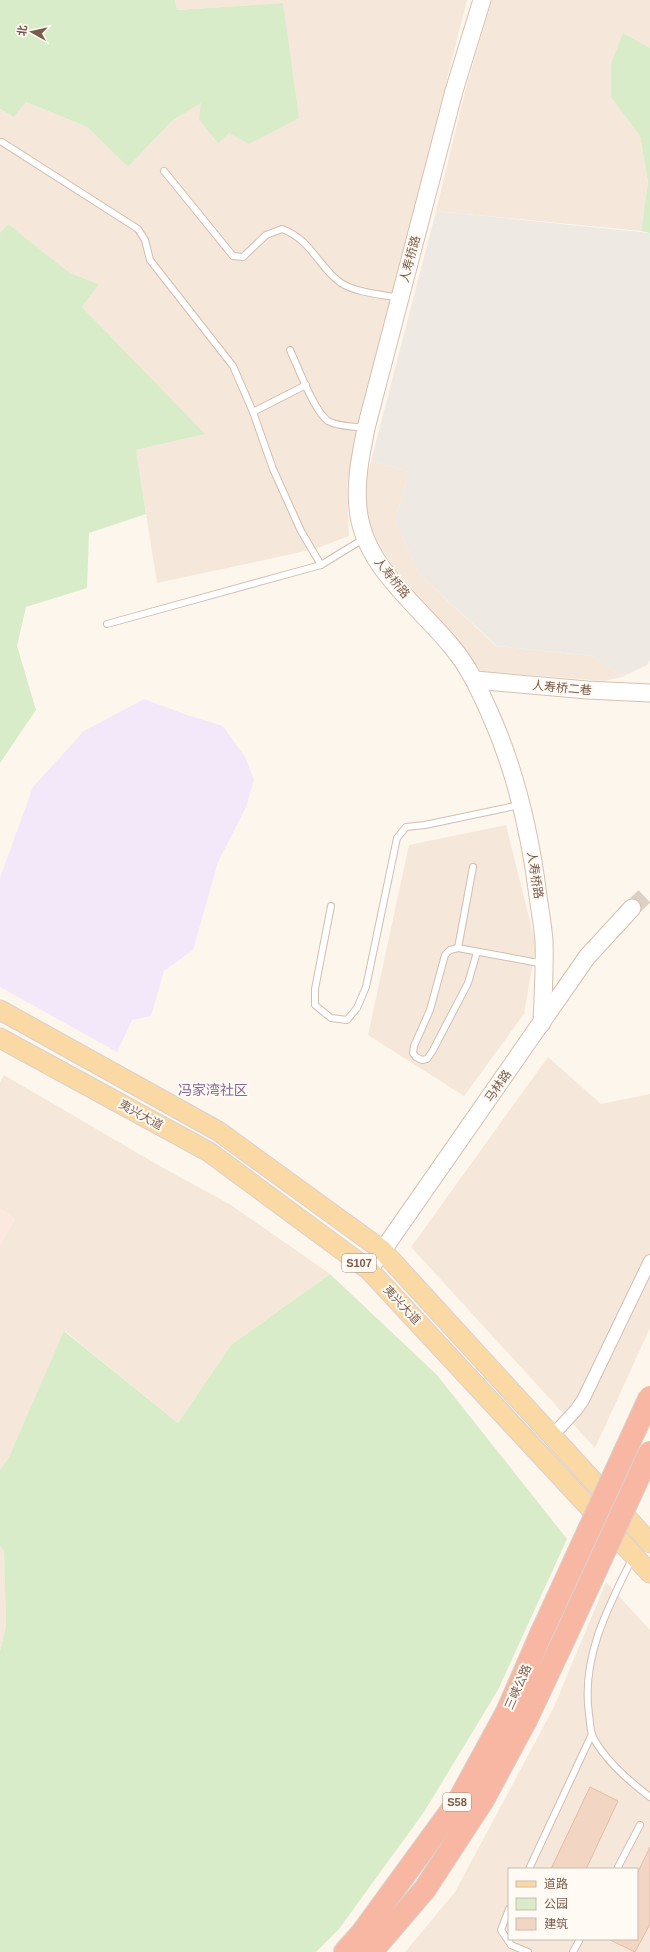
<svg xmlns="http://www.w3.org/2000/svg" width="650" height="1952" viewBox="0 0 650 1952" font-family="Helvetica,'Noto Sans SC',sans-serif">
<rect width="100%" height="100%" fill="#fdf6ec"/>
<g fill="#f5e8da" fill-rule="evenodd">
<polygon points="175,0 467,0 353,451 347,484 349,536 315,549 157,583 136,450 204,434 82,307 99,284 70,273 8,224 0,233 0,109 14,117 26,102 87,127 128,167 172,121 201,103 283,3 177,10"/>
<polygon points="492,0 650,0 650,48 623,33 611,97 640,136 648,182 641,231 436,211 465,91"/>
<polygon points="371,461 409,472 395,520 419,574 496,646 593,656 622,677 604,681 481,671 457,639 392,565 381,548 370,526 365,505 364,487"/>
<polygon points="506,825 536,945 524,1014 464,1096 368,1035 409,845"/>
<polygon points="548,1057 601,1104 650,1094 650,1328 595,1448 411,1247"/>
<polygon points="4,1075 158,1165 231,1205 330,1274 231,1345 178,1423 65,1331 9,1457 0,1470 0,1245 15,1219 0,1209 0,1082"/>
<polygon points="0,1546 4,1551 6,1626 0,1651"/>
<path d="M606 1582 650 1630V1952H405L455 1892 554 1707ZM509 1869H637V1939H509Z"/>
</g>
<polygon fill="#fde8e0" points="0,1209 15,1219 0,1245"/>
<polygon fill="#efe9e4" points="436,211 650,233 650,660 647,665 622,677 593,656 497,646 419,574 395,520 409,472 371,461"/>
<polygon fill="#f3e8fa" points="144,699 187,715 223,726 245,757 254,780 246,807 218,862 193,950 164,971 151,1016 132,1020 117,1052 0,987 0,878 33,787 84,731"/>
<g fill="#d8ecc9">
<polygon points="0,0 175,0 177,10 283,3 299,118 249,144 229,133 218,143 199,120 201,103 172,121 128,167 87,127 26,102 14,117 0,109"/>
<polygon points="623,33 650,48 650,233 641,231 648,182 640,136 611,97 611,64"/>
<polygon points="8,224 70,273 99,284 82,307 205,434 136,450 146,514 89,533 87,588 26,607 17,646 36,710 0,763 0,233"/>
<polygon points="330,1274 437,1375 567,1539 498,1690 424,1812 339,1929 316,1952 0,1952 0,1651 6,1626 4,1551 0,1546 0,1470 9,1457 64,1331 178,1423 231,1345"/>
</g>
<g fill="#f3d5c3" stroke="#e6bba3">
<polygon points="590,1787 618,1801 586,1869 551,1869"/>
<polygon points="650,1847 650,1924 635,1952 608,1939 637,1939 637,1874"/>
</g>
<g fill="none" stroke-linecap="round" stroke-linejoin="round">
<polyline stroke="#dcd0c4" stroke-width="17" stroke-dasharray="17 8" stroke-linecap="butt" points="632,908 650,891"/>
<defs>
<g id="lane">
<polyline points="2,142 138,229 145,240 150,260 233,366 253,412 273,469 301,531 321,565"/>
<path d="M164 171 233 256 243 257 266 235 282 229C312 240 318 267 341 283 357 293 380 294 399 298"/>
<path d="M290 350C298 367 314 411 328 421 338 427 354 426 365 428"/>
<polyline points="253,412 306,385"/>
<polyline points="107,624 321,565 365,538"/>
<polyline points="331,906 315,989 315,1005 331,1018 347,1020 357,1008 366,987 397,838 406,827 425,825 520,805"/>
<polyline points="458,948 473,867"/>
<polyline points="477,952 468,983 432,1052 427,1059 422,1060 416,1057 413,1053 414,1046 430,1010 445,955 450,950 458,948 544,964"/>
<path d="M632 1559C608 1607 581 1658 589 1714 590 1720 590 1729 592 1735 604 1760 629 1781 650 1797"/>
<polyline points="529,1869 592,1734"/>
<polyline points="617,1869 640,1825"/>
<polyline points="509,1909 501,1930 511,1945 528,1952"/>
<polyline points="573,1952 580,1939"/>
</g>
<polyline id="street" points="552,1436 576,1410 583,1400 650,1261"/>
<g id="secondary">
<path d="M482 0 454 91 366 428C361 455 355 480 358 508 363 566 418 605 452 647 468 666 478 687 488 709 515 768 530 832 538 896 540 911 543 926 544 941 545 968 543 996 542 1023"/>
<polyline points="475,680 587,690 650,693"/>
<polyline points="369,1270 587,957 632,908"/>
</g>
<g id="primary">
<polyline points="0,1010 218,1131 382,1250 650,1543"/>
<polyline points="0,1038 209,1152 369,1270 650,1573"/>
</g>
<g id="highway">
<polyline points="345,1952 362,1933 459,1800 507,1712 541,1634"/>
<polyline points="371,1952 425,1889 483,1800 527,1718 566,1635"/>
</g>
</defs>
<use href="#lane" stroke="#d1beb0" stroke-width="8"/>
<use href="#street" stroke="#d1beb0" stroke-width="14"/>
<use href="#secondary" stroke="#d6c0b0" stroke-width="19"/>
<use href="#primary" stroke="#dad1cd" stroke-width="21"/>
<use href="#highway" stroke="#dad1cd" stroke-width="24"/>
<use href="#lane" stroke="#fff" stroke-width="6"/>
<use href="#street" stroke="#fff" stroke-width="12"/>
<use href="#secondary" stroke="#fff" stroke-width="17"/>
<use href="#primary" stroke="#fbd9a5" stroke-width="19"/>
<use href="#highway" stroke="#f7b7a3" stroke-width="22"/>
<defs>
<g id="highway-bridge">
<polyline points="541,1634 650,1397"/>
<polyline points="566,1635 650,1452"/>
</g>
</defs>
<use href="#highway-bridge" stroke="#dad1cd" stroke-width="24" stroke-linecap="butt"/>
<use href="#highway-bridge" stroke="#f7b7a3" stroke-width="22"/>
</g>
<g text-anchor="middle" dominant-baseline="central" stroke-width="4" stroke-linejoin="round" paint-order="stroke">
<g fill="#fffaf3" stroke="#a28b7f" stroke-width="1">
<rect x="342" y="1254" width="34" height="18" rx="3"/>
<rect x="443" y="1793" width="28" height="18" rx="3"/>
</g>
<g font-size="11" font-weight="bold" fill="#7a5c4d">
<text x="359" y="1263">S107</text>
<text x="457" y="1802">S58</text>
</g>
<g font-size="12" fill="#7a5c4d" stroke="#fffaf3">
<text transform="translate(410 259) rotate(-75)">人寿桥路</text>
<text transform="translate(392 578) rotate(51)">人寿桥路</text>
<text transform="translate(562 688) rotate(5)">人寿桥二巷</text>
<text transform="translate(535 875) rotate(81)">人寿桥路</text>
<text transform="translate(498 1086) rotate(-55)">马林路</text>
<text transform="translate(141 1115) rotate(29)">夷兴大道</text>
<text transform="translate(402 1305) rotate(47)">夷兴大道</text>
<text transform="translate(518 1687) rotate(-66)">三峡公路</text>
</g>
<g font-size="14" fill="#846695" stroke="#fffaf3">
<text x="213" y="1090">冯家湾社区</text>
</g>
</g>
<rect x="508" y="1868" width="130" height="72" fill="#fffaf3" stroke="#cabbb1"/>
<rect x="516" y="1881" width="20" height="6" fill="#fbd9a5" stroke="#cabbb1"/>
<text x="544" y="1888" font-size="12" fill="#7a5c4d">道路</text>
<rect x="516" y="1898" width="20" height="12" fill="#d8ecc9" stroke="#cabbb1"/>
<text x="544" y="1908" font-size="12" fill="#7a5c4d">公园</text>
<rect x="516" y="1918" width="20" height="12" fill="#f3d5c3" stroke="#cabbb1"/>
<text x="544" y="1928" font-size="12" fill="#7a5c4d">建筑</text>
<g transform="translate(32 32) rotate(278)" stroke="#fffaf3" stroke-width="3" paint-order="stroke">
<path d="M0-3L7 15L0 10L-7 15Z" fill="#7a5c4d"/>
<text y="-6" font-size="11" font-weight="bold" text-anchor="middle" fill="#7a5c4d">北</text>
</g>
</svg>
